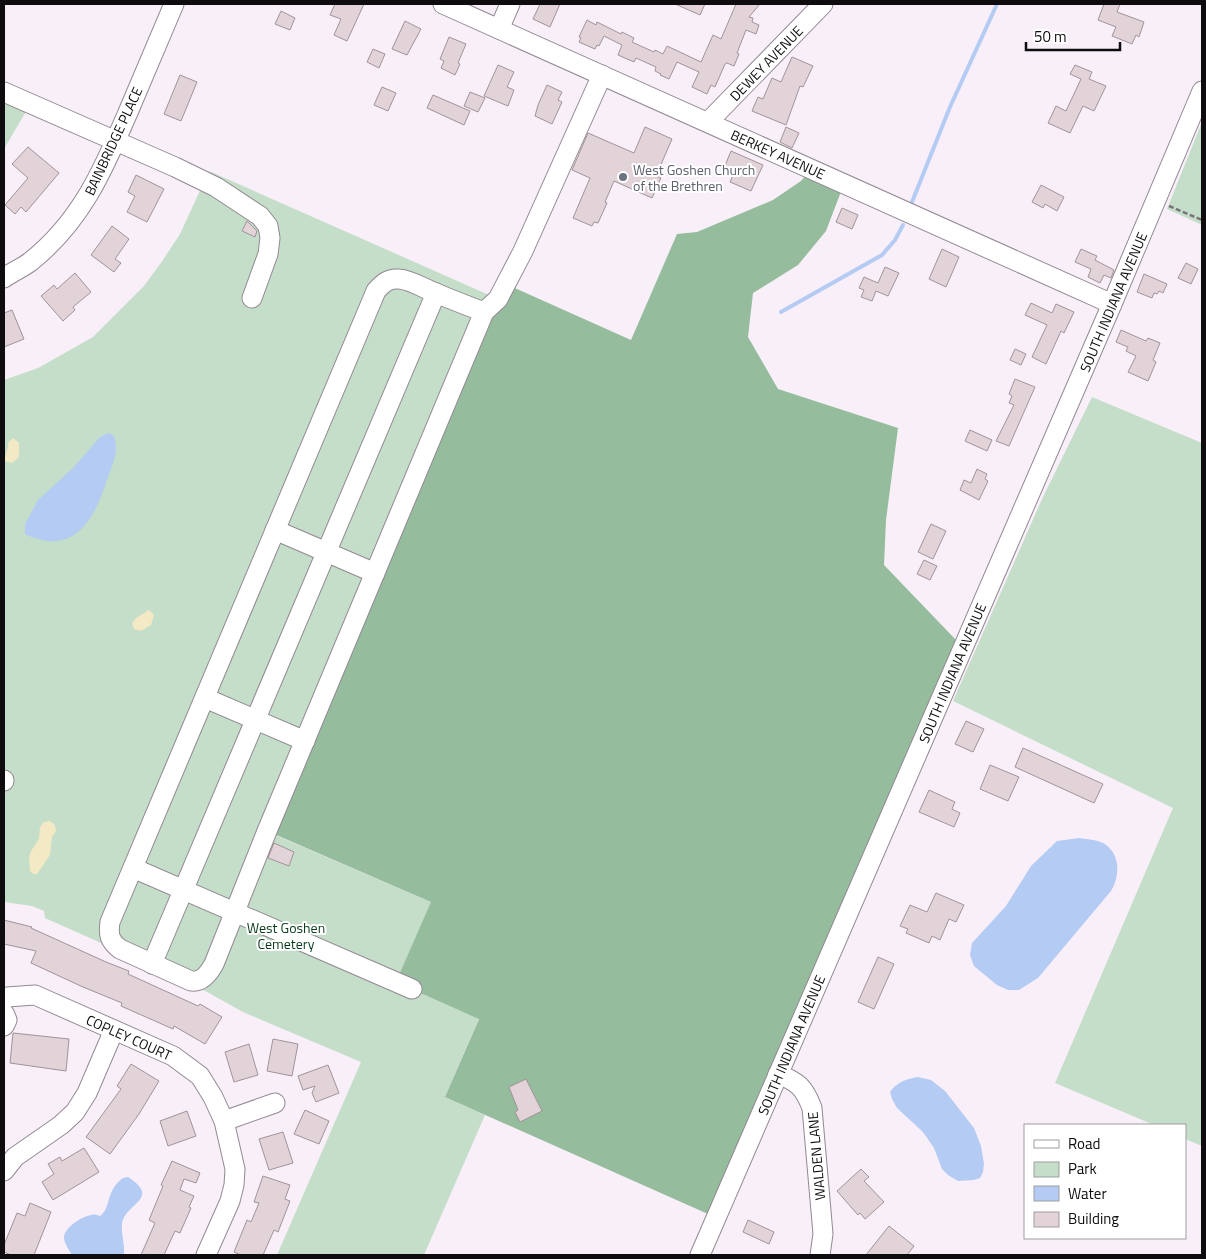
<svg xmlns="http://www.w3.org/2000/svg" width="1206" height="1259" viewBox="0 0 1206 1259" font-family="'Titillium Web',sans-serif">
<rect width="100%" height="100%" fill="#f9eff9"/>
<g fill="#c4dec9">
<polygon points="4,81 35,96 4,149"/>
<polygon points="1202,122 1202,225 1167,209"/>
<polygon points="209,171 498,299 268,832 431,902 479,1018 445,1097 485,1115 424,1255 277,1255 361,1062 243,1012 191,983 45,918 44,911 32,906 4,902 4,380 38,368 93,337 144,286 163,260 180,234"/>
<polygon points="1092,397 1202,443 1202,1146 1185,1139 1185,1125 1154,1125 1055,1083 1173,808 953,701 1042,499"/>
</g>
<polygon fill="#94bc9d" points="808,173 842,189 826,231 798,265 753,293 748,337 778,389 898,428 886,520 884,565 956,640 778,1074 708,1214 445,1097 479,1019 396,982 431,902 267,831 506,284 631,340 677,234 697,232 773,200 801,181"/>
<g fill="#f3e9c4">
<path d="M13 438 19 443V457L12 463 5 461C4 454 9 450 8 443Z"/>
<polygon points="149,610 154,615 151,625 141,631 134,629 132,623 136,618"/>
<polygon points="50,821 55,825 56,831 52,837 50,855 37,874 33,874 30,871 29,857 31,851 39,839 40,827 44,822"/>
</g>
<g fill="#b4cbf3">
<path d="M109 433 114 436C119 450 113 464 108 477 95 518 75 558 25 534V524L38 500 74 467 100 437Z"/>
<path d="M1079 838C1086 839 1097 840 1103 843 1121 853 1120 876 1111 891L1038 978 1019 990H1008L997 985 974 966 970 955 972 943 1006 906 1031 866 1057 841Z"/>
<path d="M918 1077 931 1080 945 1091 974 1128 981 1146 984 1164 983 1172 980 1178 974 1180 958 1181 948 1175 942 1169 934 1148 923 1132 897 1108 892 1099 890 1092C897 1082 906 1079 918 1077Z"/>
<path d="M128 1177C162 1199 125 1203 122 1224 121 1234 125 1245 124 1255H72C69 1250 64 1243 64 1237 65 1227 82 1216 92 1215 94 1214 97 1215 100 1216 112 1207 105 1191 123 1178Z"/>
</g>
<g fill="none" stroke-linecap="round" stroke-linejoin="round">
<g stroke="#b4cbf3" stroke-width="4">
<polyline points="912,202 950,107 997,4"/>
<polyline points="781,312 882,255 895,240 903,225"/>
</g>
</g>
<g fill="#e2d3d8" stroke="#a19398">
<polygon points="335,4 364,4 347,41 334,35 341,19 330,15"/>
<polygon points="540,4 560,4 550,27 533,19"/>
<polygon points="675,4 705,4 700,15"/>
<polygon points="736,4 760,4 749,17 753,18 752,22 759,25 756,34 746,30 737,53 739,54 734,66 727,63 725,64 715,87 711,85 707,94 692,87 699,72 677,62 669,79 660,75 661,74 655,71 656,67 636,58 634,62 618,55 622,45 604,36 599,46 597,45 595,49 579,42 581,38 579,37 587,20 596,25 597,22 621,34 622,32 634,38 632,42 654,52 655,50 663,54 667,46 701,62 713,35 721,39"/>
<polygon points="1104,4 1120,4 1117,12 1144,22 1139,37 1136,35 1132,44 1112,36 1116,27 1098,20"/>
<polygon points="281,11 295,18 290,30 275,24"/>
<polygon points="405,21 421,29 407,55 392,49"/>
<polygon points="449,37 466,44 458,63 460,64 455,75 441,68 444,61 440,59"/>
<polygon points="373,49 385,54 379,68 367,62"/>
<polygon points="792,57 813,66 803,87 800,86 786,125 752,111 758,97 763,99 772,78 781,82"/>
<polygon points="498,65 514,72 507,87 514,90 508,106 484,96"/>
<polygon points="1075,65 1092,72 1089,79 1106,86 1094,111 1083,106 1070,133 1048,123 1056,106 1066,111 1081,79 1070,74"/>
<polygon points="180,75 197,82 181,121 164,114"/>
<polygon points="547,85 562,92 558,100 562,102 552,124 535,116 538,105"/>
<polygon points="382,87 396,93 388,111 374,105"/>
<polygon points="470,92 485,98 478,112 464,106"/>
<polygon points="433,95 470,111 464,125 427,108"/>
<polygon points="645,127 672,139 656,176 661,178 652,198 614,181 605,202 607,203 598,223 594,222 592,226 573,218 590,178 572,170 588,133 634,153"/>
<polygon points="786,127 799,133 792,148 780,142"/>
<polygon points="28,147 59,173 26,212 21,207 15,214 5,205 28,178 12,164"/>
<polygon points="731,151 763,165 751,191 730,182 734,173 724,168"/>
<polygon points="136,175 164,189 147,222 127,212 135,196 128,192"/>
<polygon points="1041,185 1064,197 1057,211 1045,204 1043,208 1032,202"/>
<polygon points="842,208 858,215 852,229 836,222"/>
<polygon points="247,221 257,231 255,237 242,231"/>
<polygon points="112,226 129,239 115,259 121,263 114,272 91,255"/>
<polygon points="942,249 959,257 946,287 929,279"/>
<polygon points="1081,249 1097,256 1095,260 1114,270 1111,278 1104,275 1100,283 1088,277 1091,269 1075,262"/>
<polygon points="1186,263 1198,269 1191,284 1178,278"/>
<polygon points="885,267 899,273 888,296 876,291 872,301 861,297 864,290 859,288 864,277 878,283"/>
<polygon points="75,273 91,292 73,307 75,310 63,321 41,296 54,285 57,289"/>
<polygon points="1144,274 1167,284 1163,293 1159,291 1157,294 1154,293 1152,298 1137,292"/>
<polygon points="1031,303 1052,313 1056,304 1074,312 1064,333 1061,331 1046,364 1032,357 1047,325 1025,315"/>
<polygon points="12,310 24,339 4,347 4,313"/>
<polygon points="1121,330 1146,341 1148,338 1160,343 1153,360 1156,362 1148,381 1128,372 1136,356 1126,351 1128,347 1116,342"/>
<polygon points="1015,349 1026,354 1021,365 1010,360"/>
<polygon points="1015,379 1035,387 1009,446 996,441 1014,405 1009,403 1012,396 1009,394"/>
<polygon points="970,430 992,440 987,451 965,441"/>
<polygon points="977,469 987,474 985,479 988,481 979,500 960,490 964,480 971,483"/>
<polygon points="931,524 946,531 933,559 918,552"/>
<polygon points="924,560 937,566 930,580 917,574"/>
<polygon points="966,721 984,729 973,752 955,744"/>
<polygon points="1023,748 1103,784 1094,803 1015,767"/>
<polygon points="990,765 1019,777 1008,801 980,789"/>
<polygon points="929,790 955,802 952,809 960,813 954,827 919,812"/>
<polygon points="274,843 294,852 289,866 268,858"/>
<polygon points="936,893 964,905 956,922 949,919 940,940 932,936 929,943 906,933 908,929 900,926 910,905 927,912"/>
<polygon points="4,920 32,927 31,928 106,962 129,971 128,974 198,1006 200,1004 222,1017 205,1044 174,1026 173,1029 121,1006 122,1003 83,987 31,963 36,951 4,944"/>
<polygon points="878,957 894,964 874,1009 858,1002"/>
<polygon points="13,1033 69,1039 66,1071 10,1063"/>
<polygon points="273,1039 298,1044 292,1076 267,1071"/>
<polygon points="249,1044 258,1075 234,1082 225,1052"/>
<polygon points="131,1064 159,1081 139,1114 110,1154 86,1137 121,1089 117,1086"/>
<polygon points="328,1065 339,1093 316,1102 312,1093 315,1086 303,1090 298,1076"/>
<polygon points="526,1079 542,1111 520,1122 515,1112 518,1110 509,1087"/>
<polygon points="305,1110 329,1121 319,1144 294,1134"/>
<polygon points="187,1111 196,1136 168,1146 160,1121"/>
<polygon points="283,1132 293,1163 269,1170 259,1139"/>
<polygon points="84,1148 99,1172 53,1200 42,1182 54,1174 48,1164 60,1157 62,1161"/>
<polygon points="172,1161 200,1173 196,1183 184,1179 180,1190 194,1196 189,1207 191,1208 180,1233 175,1231 164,1255 141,1255 155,1223 149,1220 163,1186 161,1185"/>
<polygon points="861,1169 869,1177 864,1181 884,1202 865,1219 860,1213 858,1215 837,1191"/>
<polygon points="263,1176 290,1185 285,1199 290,1201 278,1232 274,1230 263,1255 241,1255 234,1252 247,1220 251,1222 259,1203 254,1202"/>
<polygon points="30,1203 51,1212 34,1255 11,1255 4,1252 4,1245 17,1213 25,1216"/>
<polygon points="748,1220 774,1232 769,1244 743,1232"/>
<polygon points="889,1226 914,1246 907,1255 866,1255"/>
</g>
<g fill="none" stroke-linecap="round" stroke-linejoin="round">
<defs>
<g id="minor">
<polyline points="443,4 1112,304"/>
<polyline points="499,29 510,4"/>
<polyline points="4,92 175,167 216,187 260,216 268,226 270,238 268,254 252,298"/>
<polyline points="708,122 823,4"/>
<path d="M4 278C12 272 22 268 30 262 82 221 104 168 129 110 144 74 159 39 174 4"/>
<path d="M484 312C468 306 452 300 436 293 424 289 412 280 399 279 389 278 383 283 376 291L110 922C108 936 110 941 120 949L191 981C202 983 209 973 214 964L267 831 484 312 498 299 523 251 602 75"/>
<polyline points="275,530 375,573"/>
<polyline points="205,698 305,741"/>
<polyline points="4,781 4,780"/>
<polyline points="133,868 412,989"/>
<polyline points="152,964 436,293"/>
<polyline points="7,997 35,995 173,1056 200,1076 213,1097 224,1121 235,1169 234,1185 230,1201 206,1255"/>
<polyline points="4,1013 7,1020 4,1026"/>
<path d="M778 1074C798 1082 804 1087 812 1108L823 1234 820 1255"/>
<polyline points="224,1121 275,1103"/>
<polyline points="4,1171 15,1157 61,1125 75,1112 87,1093 114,1030"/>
<polyline points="700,1255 1112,304 1202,91"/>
</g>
</defs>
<use href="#minor" stroke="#928992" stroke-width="21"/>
<polyline stroke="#797379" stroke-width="2.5" stroke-dasharray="5 2.5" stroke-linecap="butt" points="1169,206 1202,220"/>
<use href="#minor" stroke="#fff" stroke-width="19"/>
</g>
<circle fill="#6b7280" stroke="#fff" stroke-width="2" cx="623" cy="177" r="5"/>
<g text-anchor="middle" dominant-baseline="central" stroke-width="4" stroke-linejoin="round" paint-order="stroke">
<g font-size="14" fill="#0f0c0f" stroke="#fff">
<text transform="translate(766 63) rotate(-46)">DEWEY AVENUE</text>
<text transform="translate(113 141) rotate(-65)">BAINBRIDGE PLACE</text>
<text transform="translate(778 154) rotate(24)">BERKEY AVENUE</text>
<text transform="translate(1113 302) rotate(-67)">SOUTH INDIANA AVENUE</text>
<text transform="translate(952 673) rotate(-67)">SOUTH INDIANA AVENUE</text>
<text transform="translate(129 1037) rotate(24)">COPLEY COURT</text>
<text transform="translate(791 1045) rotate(-67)">SOUTH INDIANA AVENUE</text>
<text transform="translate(816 1156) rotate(-95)">WALDEN LANE</text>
</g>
<g font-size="14" fill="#5b616d" stroke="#fff" text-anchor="start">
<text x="633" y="169">West Goshen Church<tspan x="633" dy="16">of the Brethren</tspan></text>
</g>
<g font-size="14" fill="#093a1c" stroke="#fff">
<text x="286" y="927">West Goshen<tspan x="286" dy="16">Cemetery</tspan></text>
</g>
</g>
<rect width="1206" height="1259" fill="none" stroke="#0f0c0f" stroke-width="10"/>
<rect x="1024" y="1124" width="162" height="115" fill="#ffffff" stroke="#9f9e9f"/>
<rect x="1034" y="1140" width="25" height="8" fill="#ffffff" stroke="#9f9e9f"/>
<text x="1068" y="1149" font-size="15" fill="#0f0c0f">Road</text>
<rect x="1034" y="1162" width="25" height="15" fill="#c4dec9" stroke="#9f9e9f"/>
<text x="1068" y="1174" font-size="15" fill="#0f0c0f">Park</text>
<rect x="1034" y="1186" width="25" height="15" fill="#b4cbf3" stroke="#9f9e9f"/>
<text x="1068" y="1199" font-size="15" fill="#0f0c0f">Water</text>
<rect x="1034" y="1212" width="25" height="15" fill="#e2d3d8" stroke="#9f9e9f"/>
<text x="1068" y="1224" font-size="15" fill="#0f0c0f">Building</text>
<path d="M1026 42v8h94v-8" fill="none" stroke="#0f0c0f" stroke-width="2.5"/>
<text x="1034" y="42" font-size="15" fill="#0f0c0f" stroke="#ffffff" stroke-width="4" paint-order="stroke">50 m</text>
</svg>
